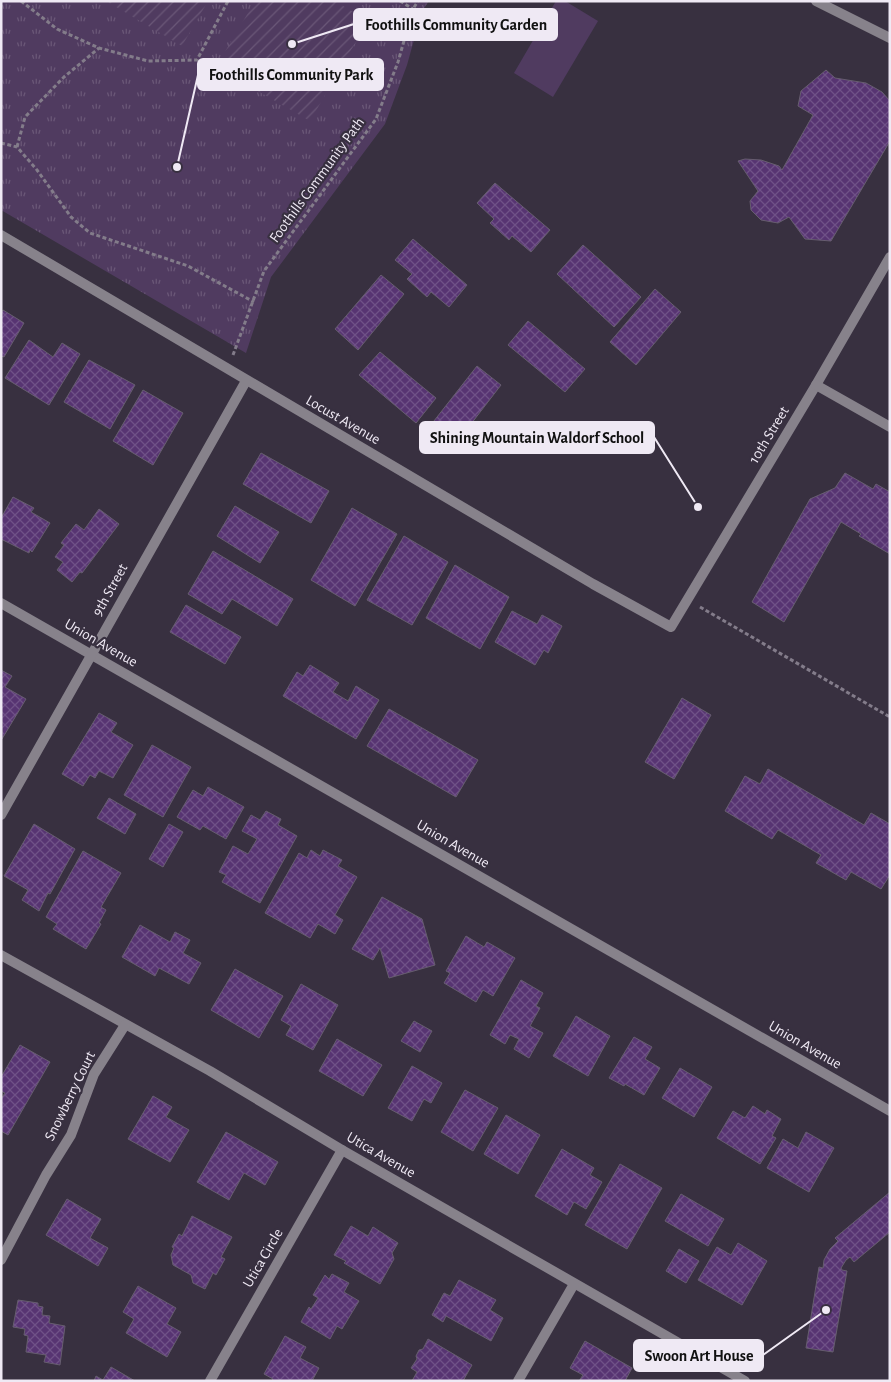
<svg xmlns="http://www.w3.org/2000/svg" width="891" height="1382" viewBox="0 0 891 1382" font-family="'Alegreya Sans',sans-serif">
<defs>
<pattern id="park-tufts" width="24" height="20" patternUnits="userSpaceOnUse" patternTransform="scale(1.25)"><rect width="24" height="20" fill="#503b60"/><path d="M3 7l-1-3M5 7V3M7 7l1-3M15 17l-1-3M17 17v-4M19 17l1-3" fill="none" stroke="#6a5777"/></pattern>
<pattern id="garden-furrows" width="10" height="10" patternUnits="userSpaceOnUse" patternTransform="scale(1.25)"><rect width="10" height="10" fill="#503b60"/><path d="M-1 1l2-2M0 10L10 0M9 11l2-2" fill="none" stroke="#6a5777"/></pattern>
<pattern id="building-cross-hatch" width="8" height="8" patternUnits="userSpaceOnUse" patternTransform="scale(1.25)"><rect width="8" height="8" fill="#573472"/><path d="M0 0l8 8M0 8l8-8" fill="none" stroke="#6f5187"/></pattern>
</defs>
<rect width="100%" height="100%" fill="#383040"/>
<polygon fill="#503b60" points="556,1 565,1 598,21 553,97 514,73"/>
<polygon fill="url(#park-tufts)" points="1,1 429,1 422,11 407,65 385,124 271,277 246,353 1,210"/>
<g fill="url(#garden-furrows)">
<polygon points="106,1 208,1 182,46"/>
<polygon points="255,1 335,1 368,21 310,121 216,67"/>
</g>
<g fill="url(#building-cross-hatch)" stroke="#665d6f">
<polygon points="826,70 835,78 866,83 882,92 890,101 890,141 831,241 805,239 789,217 778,223 761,220 751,210 750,201 758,191 738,161 745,159 761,160 779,166 782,170 813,115 798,106 801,91"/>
<polygon points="495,183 550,230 531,252 512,236 509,240 490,223 494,219 477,203"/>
<polygon points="413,239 467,285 449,307 431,292 427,297 407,279 412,274 395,260"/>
<polygon points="583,245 641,297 614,327 557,274"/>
<polygon points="381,275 404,294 358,350 335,329"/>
<polygon points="655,289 681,312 636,365 610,342"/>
<polygon points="3,310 24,323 4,357 1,356 1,313"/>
<polygon points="528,321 585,369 565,392 508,345"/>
<polygon points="29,340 53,357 62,343 80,354 49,405 5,378"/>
<polygon points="380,352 436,398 416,423 359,375"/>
<polygon points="89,360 135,385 110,429 64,402"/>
<polygon points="477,366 501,385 454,446 430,426"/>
<polygon points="143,390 183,413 153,465 113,441"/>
<polygon points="261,453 329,491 311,523 243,484"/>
<polygon points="845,473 873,489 876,484 890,492 890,554 859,536 861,534 841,522 784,622 752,602 810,499 835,488"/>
<polygon points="13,497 34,508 31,512 50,523 32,552 30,550 29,553 1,539 1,518"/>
<polygon points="235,506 279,532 260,563 217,536"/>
<polygon points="352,508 397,534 355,606 311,580"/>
<polygon points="99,509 119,524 82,573 80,572 72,582 57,570 63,562 55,557 64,545 61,543 76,524 84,530"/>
<polygon points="404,536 448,562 412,625 367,600"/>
<polygon points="213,551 293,599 277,626 232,599 222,614 188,594"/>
<polygon points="455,565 509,597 480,649 426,618"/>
<polygon points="186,605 241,637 225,664 170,632"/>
<polygon points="512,611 537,624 542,615 562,626 548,653 544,650 535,665 495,642"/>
<polygon points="310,665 339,683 333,692 348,701 356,686 379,700 356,739 283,696 297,672 303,676"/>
<polygon points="1,670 12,676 5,687 26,699 2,739"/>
<polygon points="682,698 711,715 674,779 645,762"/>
<polygon points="389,709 478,760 456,797 367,746"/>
<polygon points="99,713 117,723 111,732 133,745 113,778 99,771 95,778 90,775 83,786 62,774"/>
<polygon points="152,745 191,767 163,817 124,795"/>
<polygon points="768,769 864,825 871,813 890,824 890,875 881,889 851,872 846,880 816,863 821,855 778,830 772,839 725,811 745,776 760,784"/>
<polygon points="208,787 244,807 226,839 203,826 200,830 177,817 193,790 203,796"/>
<polygon points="109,798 136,814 125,834 97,818"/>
<polygon points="266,811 281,819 278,825 297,836 260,903 222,882 226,875 219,872 233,846 248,854 257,839 242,831 251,815 260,820"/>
<polygon points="34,824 75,849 50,894 48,893 39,911 22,900 28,890 4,876"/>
<polygon points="169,824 183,832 163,867 149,859"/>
<polygon points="311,850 320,856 323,850 342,860 338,866 357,877 335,915 343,920 335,934 318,924 310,938 265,913 299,853 307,858"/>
<polygon points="83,851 121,873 101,907 106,910 99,923 101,924 86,949 53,929 57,924 46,917"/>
<polygon points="382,897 422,919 435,965 389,978 380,948 373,960 352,949"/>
<polygon points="140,925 170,942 175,932 190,940 183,953 201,963 189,984 159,968 155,976 122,957"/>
<polygon points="466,936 484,947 487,942 515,958 493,996 483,990 476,1002 444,983 450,973 446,971"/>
<polygon points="235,969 283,996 259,1038 211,1010"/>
<polygon points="521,980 543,993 536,1006 540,1008 530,1026 543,1033 529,1058 514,1049 519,1039 510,1035 505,1044 490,1035"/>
<polygon points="301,984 338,1005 313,1050 286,1035 291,1026 281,1020"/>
<polygon points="576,1016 610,1036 588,1076 553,1056"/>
<polygon points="414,1021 432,1031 420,1052 401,1041"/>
<polygon points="634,1037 652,1047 645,1059 660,1068 644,1095 625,1084 624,1086 609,1078"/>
<polygon points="337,1039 382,1065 363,1096 319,1071"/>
<polygon points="20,1045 50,1062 8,1135 1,1131 1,1099 5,1093 1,1091 1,1077"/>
<polygon points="412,1066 442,1083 431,1103 424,1099 412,1121 388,1108"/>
<polygon points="680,1068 712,1087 694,1117 662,1098"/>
<polygon points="465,1090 498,1108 473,1151 441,1132"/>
<polygon points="153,1096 172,1107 166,1117 189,1130 170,1162 128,1139"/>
<polygon points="753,1106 765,1114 767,1110 781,1119 772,1136 776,1138 760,1164 717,1138 733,1111 745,1118"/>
<polygon points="506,1115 540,1135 518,1174 484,1154"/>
<polygon points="226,1132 278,1162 265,1185 244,1173 229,1200 197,1182"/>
<polygon points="806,1132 834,1148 809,1192 767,1168 783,1139 798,1148"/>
<polygon points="562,1149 594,1168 590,1175 602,1182 586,1209 574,1202 567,1215 535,1196"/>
<polygon points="620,1164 662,1188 627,1249 585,1225"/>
<polygon points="890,1192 890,1232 854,1262 850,1257 846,1260 841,1268 842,1270 847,1271 833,1352 806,1348 819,1267 823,1268 824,1260 830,1249 838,1241 835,1238"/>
<polygon points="681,1194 724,1219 708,1246 665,1221"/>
<polygon points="67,1199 101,1219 90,1238 108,1248 98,1266 46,1235"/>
<polygon points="192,1216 232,1237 221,1257 225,1259 216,1275 213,1273 205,1289 193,1283 191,1275 173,1265 171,1255 174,1248 172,1247 179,1234 182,1236"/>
<polygon points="351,1226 368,1236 373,1227 398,1243 392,1253 394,1259 380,1284 344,1263 346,1261 334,1255"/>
<polygon points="738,1243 767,1261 742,1305 698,1280 717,1247 731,1255"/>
<polygon points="679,1249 699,1261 686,1283 666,1271"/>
<polygon points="332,1274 349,1283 344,1292 359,1301 342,1329 337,1326 330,1339 301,1322 309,1307 311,1309 318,1298 313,1295 325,1275 329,1279"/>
<polygon points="459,1280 496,1300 490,1310 503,1318 491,1341 446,1316 443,1322 432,1315 444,1293 450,1296"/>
<polygon points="138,1286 176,1308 167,1324 181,1332 167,1357 126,1333 134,1319 123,1312"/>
<polygon points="18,1300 38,1303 38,1306 43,1307 42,1315 50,1316 49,1323 65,1326 60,1365 44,1362 46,1355 26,1352 28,1336 24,1335 25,1329 13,1327"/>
<polygon points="285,1336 306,1347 300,1358 319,1368 312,1381 272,1381 273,1379 264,1374"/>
<polygon points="428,1339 472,1365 463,1381 412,1381 417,1372 411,1368 417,1359 416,1356 419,1350 423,1349"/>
<polygon points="585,1341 632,1368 625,1381 579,1381 583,1375 570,1368"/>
<polygon points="111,1367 135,1381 94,1381 96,1376 103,1380"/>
</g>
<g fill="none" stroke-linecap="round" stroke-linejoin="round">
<g stroke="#837c8a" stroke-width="3" stroke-dasharray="4 2.5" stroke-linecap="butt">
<polyline points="21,1 57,29 99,48 148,61 197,60 228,1"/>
<polyline points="400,1 413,9"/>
<polyline points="1,143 17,147 37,170 71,217 90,233 188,266 254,302"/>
<polyline points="17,147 25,117 64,77 99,48"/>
<polyline points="233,355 264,271 376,119 398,62 413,9 418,1"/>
<polyline points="700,607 890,717"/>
</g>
<g stroke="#87828b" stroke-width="10">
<polyline points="816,1 890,38"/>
<polyline points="1,235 593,584 671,627 816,385 890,257"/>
<polyline points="816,385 890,427"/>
<polyline points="1,603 890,1111"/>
<polyline points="1,815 246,381"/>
<polyline points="1,955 210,1071 342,1150 745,1381"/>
<polyline points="1,1260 46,1175 71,1135 94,1074 125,1025"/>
<polyline points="210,1381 342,1150"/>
<polyline points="518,1381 574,1284"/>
</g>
</g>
<g text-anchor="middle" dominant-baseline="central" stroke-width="4.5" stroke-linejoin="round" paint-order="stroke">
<g font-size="15" fill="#efe9f4" stroke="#383040">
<text transform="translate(317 180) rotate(-54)">Foothills Community Path</text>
<text transform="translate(343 420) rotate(30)">Locust Avenue</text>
<text transform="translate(769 435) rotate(-59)">10th Street</text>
<text transform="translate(110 590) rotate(-61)">9th Street</text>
<text transform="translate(101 643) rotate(30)">Union Avenue</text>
<text transform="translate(453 844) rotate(30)">Union Avenue</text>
<text transform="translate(805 1045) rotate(30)">Union Avenue</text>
<text transform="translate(70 1096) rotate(-64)">Snowberry Court</text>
<text transform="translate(381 1155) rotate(30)">Utica Avenue</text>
<text transform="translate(263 1258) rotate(-60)">Utica Circle</text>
</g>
</g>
<path fill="none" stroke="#efe9f4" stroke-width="2" d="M292 44L354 24M177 167L198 75M698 507L654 437M826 1310L763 1355"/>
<g fill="#efe9f4" stroke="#383040" stroke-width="2">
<circle cx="292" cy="44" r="5"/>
<circle cx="177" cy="167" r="5"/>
<circle cx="698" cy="507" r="5"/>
<circle cx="826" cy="1310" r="5"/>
</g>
<g fill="#efe9f4" stroke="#efe9f4" stroke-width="2">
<rect x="354" y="9" width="203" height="31" rx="5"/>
<rect x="198" y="59" width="185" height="31" rx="5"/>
<rect x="420" y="422" width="234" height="31" rx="5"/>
<rect x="634" y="1340" width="129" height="31" rx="5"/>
</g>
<g font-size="16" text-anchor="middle" font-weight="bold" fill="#111">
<text x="456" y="30">Foothills Community Garden</text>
<text x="291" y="80">Foothills Community Park</text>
<text x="537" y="443">Shining Mountain Waldorf School</text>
<text x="699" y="1361">Swoon Art House</text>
</g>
<rect width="891" height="1382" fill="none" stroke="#efe9f4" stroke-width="5"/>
</svg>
